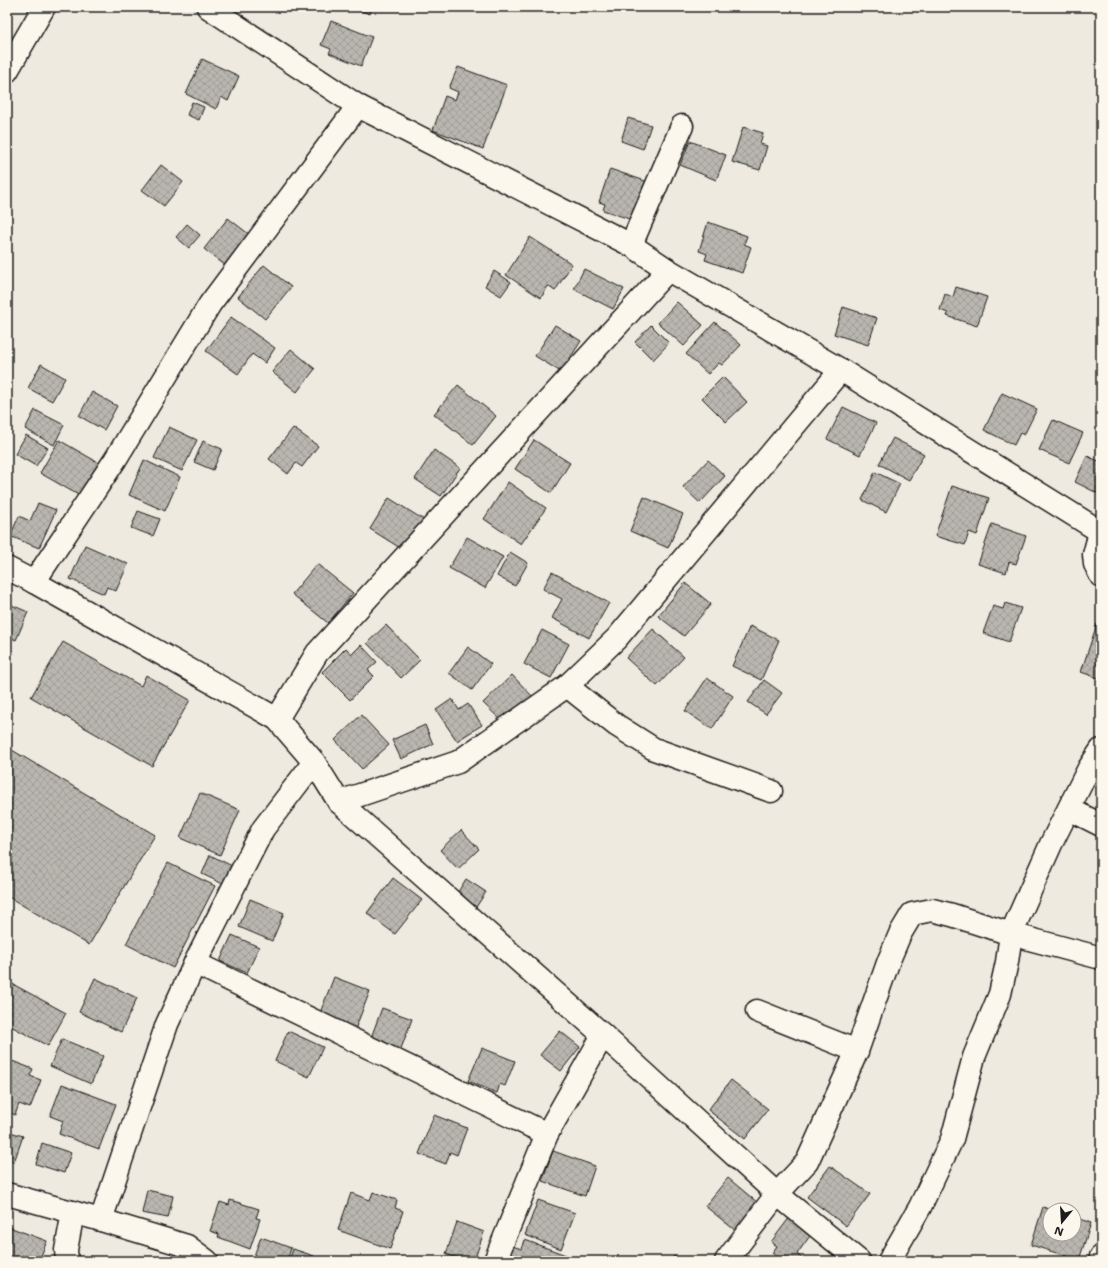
<svg xmlns="http://www.w3.org/2000/svg" width="1108" height="1268" viewBox="0 0 1108 1268" font-family="'Shantell Sans',sans-serif">
<defs>
<pattern id="building-cross-hatch" width="8" height="8" patternUnits="userSpaceOnUse"><rect width="8" height="8" fill="#b9b6af"/><path d="M0 0l8 8M0 8l8-8" fill="none" stroke="#9e9c96"/></pattern>
</defs>
<rect width="100%" height="100%" fill="#eeeadf"/>
<filter id="ink" filterUnits="userSpaceOnUse"><feTurbulence type="fractalNoise" baseFrequency=".025" numOctaves="2"/><feDisplacementMap in="SourceGraphic" scale="8" xChannelSelector="R" yChannelSelector="G"/><feConvolveMatrix kernelMatrix="1 2 1 2 8 2 1 2 1" color-interpolation-filters="sRGB"/></filter>
<g filter="url(#ink)">
<g fill="url(#building-cross-hatch)" stroke="#1c1c1c">
<polygon points="356,7 372,7 370,14 355,9"/>
<polygon points="331,21 372,37 361,66 329,53 331,49 321,45"/>
<polygon points="202,59 239,76 228,101 221,97 216,109 186,94"/>
<polygon points="458,67 507,85 483,149 433,130 445,96 455,100 458,92 449,88"/>
<polygon points="192,102 204,107 199,120 187,115"/>
<polygon points="628,118 651,125 643,149 621,141"/>
<polygon points="743,127 763,133 760,144 767,146 760,170 732,162"/>
<polygon points="690,141 726,155 716,180 680,165"/>
<polygon points="161,165 183,182 164,206 142,190"/>
<polygon points="610,169 651,183 638,222 603,210 605,204 599,202"/>
<polygon points="228,218 250,235 226,266 204,249"/>
<polygon points="708,222 747,236 744,244 751,247 742,273 705,260 707,254 699,251"/>
<polygon points="187,224 200,235 189,248 176,237"/>
<polygon points="530,237 572,264 555,291 548,286 541,298 506,275"/>
<polygon points="264,265 291,287 265,319 238,297"/>
<polygon points="584,269 624,289 613,309 574,289"/>
<polygon points="494,271 511,282 501,296 485,286"/>
<polygon points="956,287 987,297 977,326 947,316 948,313 940,310 945,294 953,297"/>
<polygon points="677,302 703,325 684,346 658,323"/>
<polygon points="843,307 877,318 868,345 834,334"/>
<polygon points="231,317 275,348 265,363 252,354 238,374 206,351"/>
<polygon points="715,322 741,345 722,365 719,363 708,374 686,354"/>
<polygon points="555,325 581,341 561,372 535,356"/>
<polygon points="651,325 669,343 653,360 635,342"/>
<polygon points="291,349 315,369 297,392 272,372"/>
<polygon points="41,364 65,378 52,401 28,388"/>
<polygon points="723,377 747,402 726,422 702,398"/>
<polygon points="458,385 496,416 473,445 434,414"/>
<polygon points="92,392 117,406 104,430 79,416"/>
<polygon points="1002,393 1037,409 1024,435 1020,433 1014,445 984,430"/>
<polygon points="843,407 876,423 860,455 827,439"/>
<polygon points="35,410 64,425 54,445 25,429"/>
<polygon points="1053,420 1083,433 1069,463 1039,450"/>
<polygon points="169,427 197,440 182,471 154,458"/>
<polygon points="293,428 318,446 302,467 296,463 288,474 269,459"/>
<polygon points="26,435 48,448 36,466 15,454"/>
<polygon points="893,438 924,454 909,480 879,464"/>
<polygon points="59,440 99,463 80,496 40,473"/>
<polygon points="534,440 570,463 551,493 515,469"/>
<polygon points="203,441 222,449 213,470 194,462"/>
<polygon points="434,450 460,468 441,496 415,479"/>
<polygon points="1087,456 1101,462 1101,495 1075,482"/>
<polygon points="144,460 180,477 165,511 129,495"/>
<polygon points="708,460 725,476 700,503 683,487"/>
<polygon points="875,472 900,484 886,512 862,500"/>
<polygon points="508,482 546,508 521,544 484,519"/>
<polygon points="952,486 989,498 977,535 969,532 965,545 935,536"/>
<polygon points="644,497 683,514 668,548 630,531"/>
<polygon points="389,498 424,520 405,551 370,529"/>
<polygon points="38,503 56,510 39,548 10,536 19,516 30,521"/>
<polygon points="138,511 160,519 153,536 131,528"/>
<polygon points="992,524 1026,536 1016,564 1009,562 1006,573 978,564"/>
<polygon points="467,537 503,557 485,588 449,568"/>
<polygon points="85,545 128,564 116,591 107,587 104,594 70,579"/>
<polygon points="510,552 528,563 515,586 497,576"/>
<polygon points="317,564 353,593 328,623 292,594"/>
<polygon points="552,572 609,603 589,638 552,618 562,599 543,589"/>
<polygon points="685,583 711,604 684,636 658,616"/>
<polygon points="7,603 28,612 16,640 7,636"/>
<polygon points="1005,603 1021,608 1009,642 983,633 993,606 1003,609"/>
<polygon points="1097,624 1101,626 1101,679 1081,672"/>
<polygon points="386,625 420,660 401,678 367,643"/>
<polygon points="750,626 779,640 761,680 732,666"/>
<polygon points="653,629 684,657 657,686 626,658"/>
<polygon points="542,630 569,644 551,678 524,664"/>
<polygon points="63,642 141,686 146,675 190,700 152,766 31,697"/>
<polygon points="361,645 377,662 368,670 374,676 350,700 322,672 346,648 352,654"/>
<polygon points="468,647 491,664 472,690 449,673"/>
<polygon points="512,675 532,696 504,723 483,703"/>
<polygon points="707,678 733,696 712,729 685,711"/>
<polygon points="764,680 782,693 766,714 748,702"/>
<polygon points="452,699 459,710 468,704 482,725 457,741 436,710"/>
<polygon points="361,715 389,745 362,769 335,740"/>
<polygon points="425,725 433,744 401,759 392,740"/>
<polygon points="12,750 155,835 89,945 7,896 7,758"/>
<polygon points="200,793 240,810 220,855 180,838"/>
<polygon points="461,830 479,849 458,869 440,850"/>
<polygon points="210,855 232,866 223,884 202,874"/>
<polygon points="168,863 215,886 173,968 126,944"/>
<polygon points="393,878 422,900 395,934 367,913"/>
<polygon points="466,879 486,892 472,913 453,900"/>
<polygon points="250,899 284,913 272,941 239,927"/>
<polygon points="232,935 259,947 247,973 220,961"/>
<polygon points="334,977 370,991 354,1032 318,1018"/>
<polygon points="95,978 137,998 121,1032 79,1012"/>
<polygon points="7,981 66,1013 48,1046 7,1024"/>
<polygon points="382,1008 412,1019 399,1054 369,1043"/>
<polygon points="288,1031 323,1047 309,1077 275,1061"/>
<polygon points="560,1031 580,1047 561,1071 540,1055"/>
<polygon points="62,1039 103,1056 91,1084 50,1066"/>
<polygon points="482,1048 515,1061 505,1086 500,1084 497,1093 468,1081"/>
<polygon points="7,1059 33,1069 30,1076 41,1080 30,1108 19,1104 15,1115 7,1111"/>
<polygon points="731,1080 768,1109 745,1139 708,1110"/>
<polygon points="62,1084 116,1104 99,1149 59,1134 63,1121 50,1116"/>
<polygon points="434,1115 467,1128 457,1155 450,1152 446,1164 419,1154"/>
<polygon points="7,1131 23,1136 14,1162 7,1160"/>
<polygon points="42,1143 71,1153 64,1173 36,1164"/>
<polygon points="553,1151 595,1166 585,1196 542,1181"/>
<polygon points="830,1166 870,1194 846,1226 807,1197"/>
<polygon points="728,1178 764,1208 741,1235 705,1206"/>
<polygon points="147,1190 173,1196 168,1218 142,1213"/>
<polygon points="373,1192 397,1200 395,1208 403,1211 390,1249 338,1230 351,1193 370,1200"/>
<polygon points="230,1200 259,1209 256,1218 260,1219 250,1249 218,1237 219,1234 210,1231 220,1202 229,1205"/>
<polygon points="538,1200 575,1213 561,1249 525,1235"/>
<polygon points="1043,1207 1051,1210 1050,1210 1050,1234 1074,1234 1074,1217 1091,1223 1079,1260 1031,1245"/>
<polygon points="790,1217 812,1233 797,1254 805,1261 783,1261 772,1253 777,1246 771,1242"/>
<polygon points="457,1222 484,1232 474,1261 465,1261 446,1254"/>
<polygon points="9,1227 47,1241 39,1261 12,1261 7,1259 7,1231"/>
<polygon points="261,1237 291,1248 287,1261 252,1261"/>
<polygon points="525,1240 574,1258 572,1261 499,1261 505,1244 522,1249"/>
<polygon points="293,1249 314,1256 313,1261 289,1261"/>
<polygon points="674,1256 682,1261 671,1261"/>
</g>
<g fill="none" stroke-linecap="round" stroke-linejoin="round">
<defs>
<g id="minor">
<polyline points="208,7 358,106 631,245 668,270 841,370 1101,532"/>
<polyline points="7,71 44,7"/>
<polyline points="631,245 682,126"/>
<polyline points="1101,528 1094,555 1095,564 1101,576"/>
<polyline points="7,568 34,582 277,719 314,762 339,802 603,1035 777,1194 859,1261"/>
<polyline points="34,582 115,460 210,304 358,106"/>
<polyline points="567,686 616,725 654,749 771,791"/>
<polyline points="277,719 317,653 668,270"/>
<polyline points="339,802 458,762 567,686 617,638 841,370"/>
<polyline points="1069,809 1101,825"/>
<polyline points="195,963 547,1134"/>
<polyline points="757,1011 857,1051"/>
<polyline points="101,1220 167,1024 195,963 263,829 314,762"/>
<polyline points="67,1261 66,1250 73,1212"/>
<polyline points="495,1261 547,1134 603,1035"/>
<polyline points="726,1261 777,1194 807,1162 857,1051 889,960 900,934 912,914 932,910 952,915 1011,934 1101,958"/>
<polyline points="889,1261 920,1207 952,1139 974,1057 1000,994 1007,962 1011,934 1051,844 1089,768 1101,750"/>
<polyline points="1100,1261 1101,1257"/>
</g>
<polyline id="tertiary" points="7,1194 101,1220 187,1246 207,1261"/>
</defs>
<use href="#minor" stroke="#1c1c1c" stroke-width="25"/>
<use href="#tertiary" stroke="#1c1c1c" stroke-width="25"/>
<use href="#minor" stroke="#fbf7ec" stroke-width="22"/>
<use href="#tertiary" stroke="#fbf7ec" stroke-width="22"/>
</g>
</g>
<rect width="1108" height="1268" fill="none" stroke="#fbf7ec" stroke-width="24"/>
<rect x="12" y="12" width="1084" height="1244" fill="none" stroke="#1c1c1c" stroke-width="1.5" filter="url(#ink)"/>
<g transform="translate(1062 1222) rotate(198)"><circle r="19" fill="#fbf7ec" stroke="#a29f99"/>
<path d="M0-3L7 15L0 10L-7 15Z" fill="#1c1c1c"/>
<text y="-6" font-size="11" font-weight="bold" text-anchor="middle" fill="#1c1c1c">N</text>
</g>
</svg>
